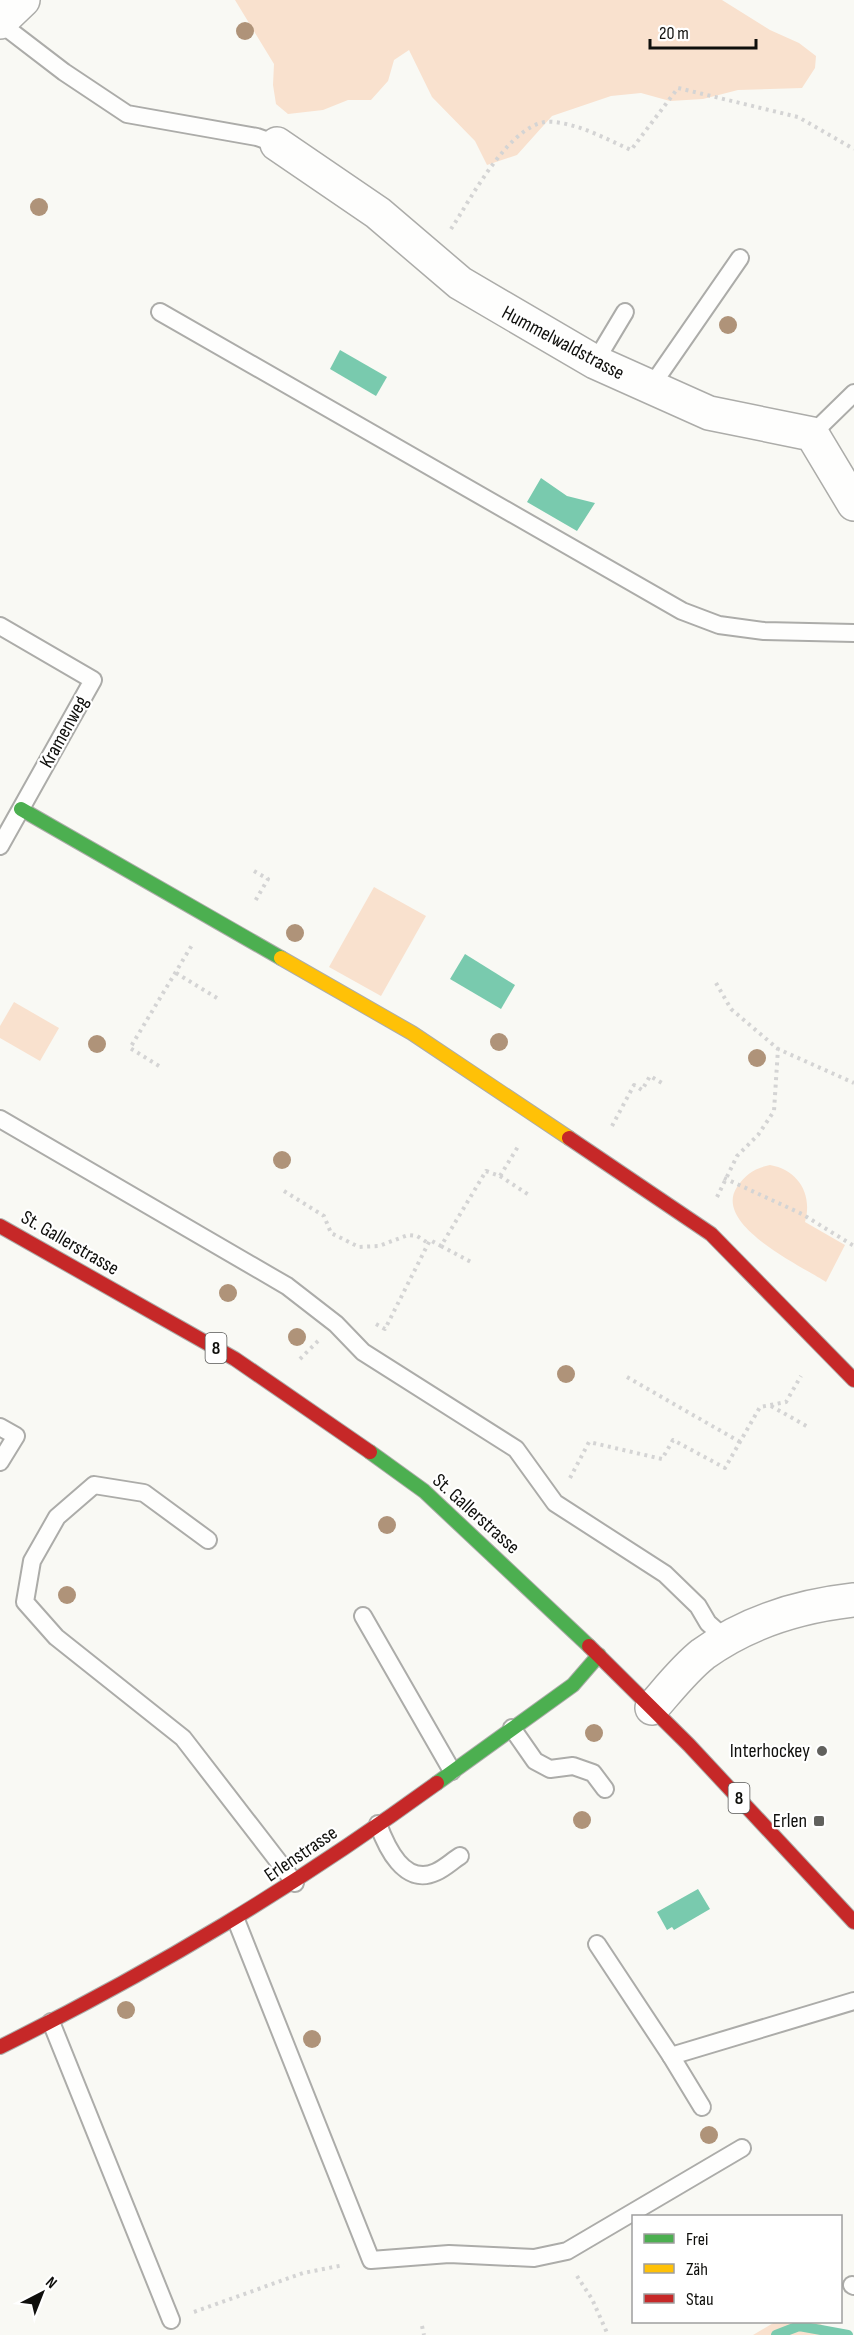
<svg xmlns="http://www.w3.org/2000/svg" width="854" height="2335" viewBox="0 0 854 2335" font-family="'Sofia Sans Condensed',sans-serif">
<rect width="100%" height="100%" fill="#f9f9f4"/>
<g fill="#f9e1ce">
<polygon points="235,0 722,0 770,30 799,43 816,56 815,68 802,88 738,90 703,99 670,101 641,93 611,96 552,116 517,155 487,165 475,141 432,97 409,50 394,60 388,81 371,100 348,100 323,110 288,114 276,104 273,85 274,64"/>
<polygon points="374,887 426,916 381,996 329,967"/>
<polygon points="14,1002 59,1028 40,1061 0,1038 0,1026"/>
<path d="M770 1165C798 1170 813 1194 805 1222L845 1245 826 1282C802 1266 712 1225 737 1187 746 1174 755 1168 770 1165Z"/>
<polygon points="775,2322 817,2322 840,2335 753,2335"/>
</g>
<g fill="#79caae">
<polygon points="340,350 387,377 376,396 330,369"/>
<polygon points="541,478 567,496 595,503 577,531 527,502"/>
<polygon points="465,954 515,985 501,1009 450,979"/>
<polygon points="698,1889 710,1909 674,1930 672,1927 667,1930 657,1912"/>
</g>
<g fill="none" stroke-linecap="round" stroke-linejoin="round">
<polyline stroke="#79caae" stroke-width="10" points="776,2335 799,2326 848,2335"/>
<defs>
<g id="lane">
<polyline points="0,23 64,72 127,114 257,137 277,144"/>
<polyline points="160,312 682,611 719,625 764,631 854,633"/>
<polyline points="595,362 625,312"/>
<polyline points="650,388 740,258"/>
<polyline points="812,434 854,393"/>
<polyline points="0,626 93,680 0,846"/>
<polyline points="0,1119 287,1286 336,1324 363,1352 516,1449 555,1503 665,1574 698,1606 708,1623 726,1639"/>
<polyline points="0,1427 16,1436 0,1462"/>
<polyline points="208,1540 144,1493 94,1485 57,1517 32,1561 25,1602 56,1637 183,1738 295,1883"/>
<polyline points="363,1616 452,1771"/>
<polyline points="512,1728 535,1761 550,1769 573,1766 593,1773 605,1789"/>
<path d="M378 1824C386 1846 404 1887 436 1872 445 1868 452 1861 460 1856"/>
<polyline points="236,1920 371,2260 449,2254 534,2258 567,2251 742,2148"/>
<polyline points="597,1944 671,2056 854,2001"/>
<polyline points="51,2022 171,2320"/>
<polyline points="671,2056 702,2107"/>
<polyline points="852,2285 854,2286"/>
</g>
<g id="street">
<polyline points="0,22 23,0"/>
<polyline points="277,144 378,213 460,283 595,362 709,413 812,434 854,504"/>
<path d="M652 1708C668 1690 684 1669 703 1654 747 1622 800 1606 854 1600"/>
</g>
<g id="fast">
<polyline points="21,809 281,958"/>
<polyline points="370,1452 424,1491 589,1646"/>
<polyline points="437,1783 573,1685 599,1655"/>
</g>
<polyline id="slow" points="281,958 412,1033 569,1138"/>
<g id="jam">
<polyline points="569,1138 711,1234 854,1380"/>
<polyline points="0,1226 235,1359 370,1452"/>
<polyline points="589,1646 689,1745 854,1922"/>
<path d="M0 2047C157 1969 295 1886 437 1783"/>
</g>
</defs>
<use href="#lane" stroke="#acaca9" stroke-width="20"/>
<use href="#street" stroke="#acaca9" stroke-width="36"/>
<use href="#fast" stroke="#acaca9" stroke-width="16"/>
<use href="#slow" stroke="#acaca9" stroke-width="16"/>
<use href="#jam" stroke="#acaca9" stroke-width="16"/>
<g stroke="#d4d4d4" stroke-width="4" stroke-dasharray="3 4.5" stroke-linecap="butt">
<path d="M451 229C471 199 513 116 554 122 582 125 606 139 631 150L678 88 798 117 854 149"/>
<polyline points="254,871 268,879 254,903"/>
<polyline points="176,973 217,998"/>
<polyline points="716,983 731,1009 778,1049"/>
<polyline points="159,1066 130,1048 192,945"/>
<polyline points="612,1126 634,1085 642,1090 650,1076 662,1083"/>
<polyline points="500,1176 529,1195"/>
<polyline points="724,1178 802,1214 854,1246"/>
<polyline points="284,1191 324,1216 331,1233 359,1247 379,1246 408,1235 417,1236 428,1243"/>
<polyline points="717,1197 737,1156 758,1135 774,1111 778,1049 854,1083"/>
<polyline points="441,1246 471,1262"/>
<polyline points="376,1324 385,1329 430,1240 441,1246 486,1171 500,1176 519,1145"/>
<polyline points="300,1359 318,1341"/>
<polyline points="627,1377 740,1442"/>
<polyline points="771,1406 810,1428"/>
<polyline points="570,1478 589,1442 662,1459 673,1440 725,1468 760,1407 786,1402 801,1376"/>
<polyline points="577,2276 592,2299 608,2335"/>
<polyline points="194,2312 303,2273 344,2265"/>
<polyline points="422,2326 424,2335"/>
</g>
<use href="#lane" stroke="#fefefd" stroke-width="16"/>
<use href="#street" stroke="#fefefd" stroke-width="33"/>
<use href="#fast" stroke="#4caf50" stroke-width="14"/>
<use href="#slow" stroke="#ffc107" stroke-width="14"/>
<use href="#jam" stroke="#c62828" stroke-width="14"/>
</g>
<g fill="#af9379">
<circle cx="245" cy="31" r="9"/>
<circle cx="39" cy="207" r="9"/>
<circle cx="728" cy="325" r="9"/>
<circle cx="295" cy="933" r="9"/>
<circle cx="499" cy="1042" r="9"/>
<circle cx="97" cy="1044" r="9"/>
<circle cx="757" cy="1058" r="9"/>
<circle cx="282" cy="1160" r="9"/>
<circle cx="228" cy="1293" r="9"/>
<circle cx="297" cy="1337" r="9"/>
<circle cx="566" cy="1374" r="9"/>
<circle cx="387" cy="1525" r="9"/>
<circle cx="67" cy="1595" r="9"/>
<circle cx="594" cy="1733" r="9"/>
<circle cx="582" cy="1820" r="9"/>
<circle cx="126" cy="2010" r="9"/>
<circle cx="312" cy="2039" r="9"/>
<circle cx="709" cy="2135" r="9"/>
</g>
<g fill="#61615d" stroke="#fff" stroke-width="2">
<circle cx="822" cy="1751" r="6"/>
<rect x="813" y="1815" width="12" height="12" rx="3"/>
</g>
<g text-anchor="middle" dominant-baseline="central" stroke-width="4.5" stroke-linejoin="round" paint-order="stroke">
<g fill="#fff" stroke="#575755" stroke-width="1.5">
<rect x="205.5" y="1333" width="21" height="30" rx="4.5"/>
<rect x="728.5" y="1783" width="21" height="30" rx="4.5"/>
</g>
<g font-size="18" font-weight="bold" fill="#0f0f0c">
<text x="216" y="1348">8</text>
<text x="739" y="1798">8</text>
</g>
<g font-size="20" fill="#0f0f0c" stroke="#fff">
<text transform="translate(563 343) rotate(28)">Hummelwaldstrasse</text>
<text transform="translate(64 732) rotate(-61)">Kramenweg</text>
<text transform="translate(70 1243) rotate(30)">St. Gallerstrasse</text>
<text transform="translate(476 1514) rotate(42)">St. Gallerstrasse</text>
<text transform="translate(301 1854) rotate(-34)">Erlenstrasse</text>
</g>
<g font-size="20" fill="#0f0f0c" stroke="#fff" text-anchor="end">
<text x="810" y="1751">Interhockey</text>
<text x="807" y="1821">Erlen</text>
</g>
</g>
<rect x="632" y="2215" width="210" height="108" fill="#ffffff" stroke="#9f9f9e" stroke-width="1.5"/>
<rect x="644" y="2234" width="30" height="9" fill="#4caf50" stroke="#9f9f9e" stroke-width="1.5"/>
<text x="686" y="2245" font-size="18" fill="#0f0f0c">Frei</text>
<rect x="644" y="2264" width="30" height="9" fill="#ffc107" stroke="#9f9f9e" stroke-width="1.5"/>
<text x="686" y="2275" font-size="18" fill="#0f0f0c">Zäh</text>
<rect x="644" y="2294" width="30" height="9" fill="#c62828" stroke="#9f9f9e" stroke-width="1.5"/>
<text x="686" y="2305" font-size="18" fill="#0f0f0c">Stau</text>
<g transform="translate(42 2293) rotate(42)" stroke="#ffffff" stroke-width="4.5" paint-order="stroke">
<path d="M0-4.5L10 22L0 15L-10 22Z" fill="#0f0f0c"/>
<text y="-9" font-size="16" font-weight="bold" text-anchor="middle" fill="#0f0f0c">N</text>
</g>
<path d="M650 39v9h106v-9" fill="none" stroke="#0f0f0c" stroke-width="3"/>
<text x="659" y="39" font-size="18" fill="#0f0f0c" stroke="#ffffff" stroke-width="4.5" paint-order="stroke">20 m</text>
</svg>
